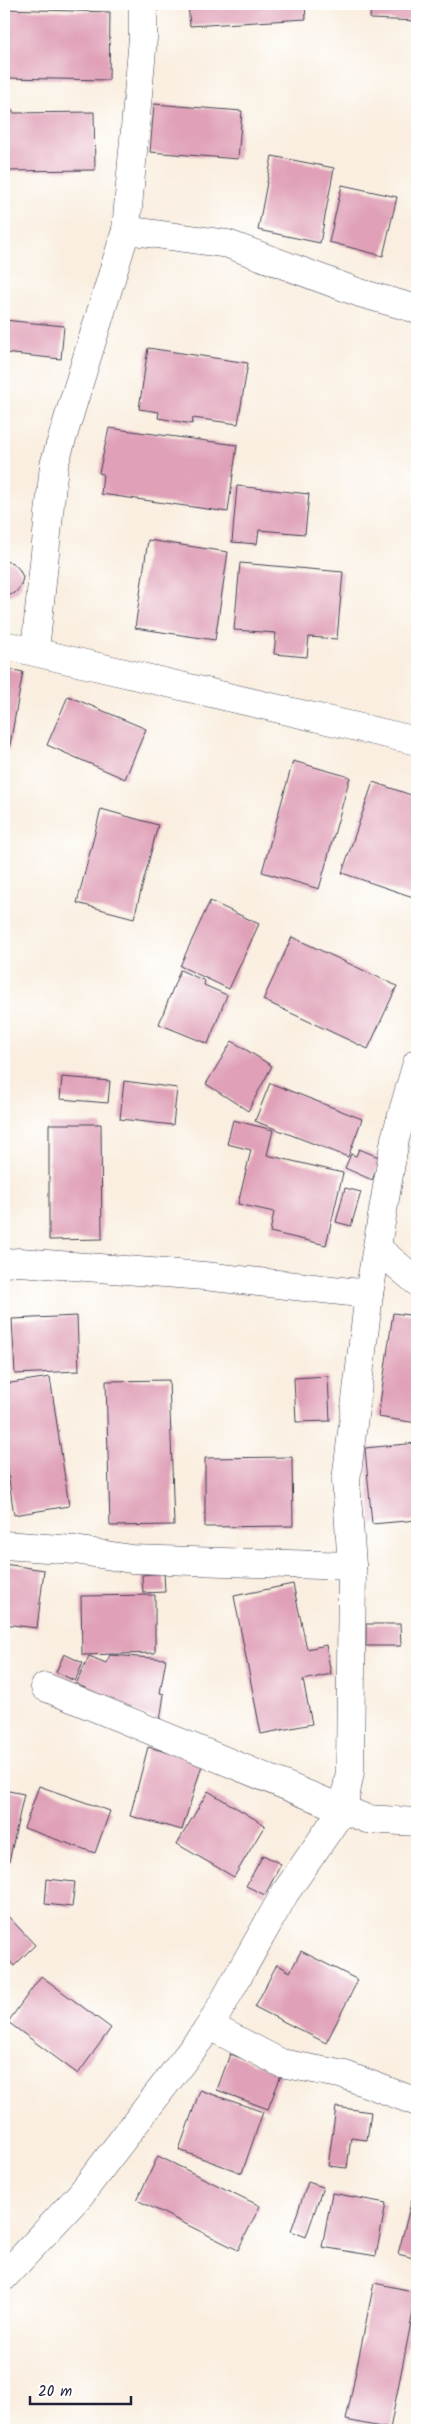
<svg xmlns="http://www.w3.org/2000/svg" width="421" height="2434" viewBox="0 0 421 2434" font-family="Kalam,sans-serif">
<rect width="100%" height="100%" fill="#fff"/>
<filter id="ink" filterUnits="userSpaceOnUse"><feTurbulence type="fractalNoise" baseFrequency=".02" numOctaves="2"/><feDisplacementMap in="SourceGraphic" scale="10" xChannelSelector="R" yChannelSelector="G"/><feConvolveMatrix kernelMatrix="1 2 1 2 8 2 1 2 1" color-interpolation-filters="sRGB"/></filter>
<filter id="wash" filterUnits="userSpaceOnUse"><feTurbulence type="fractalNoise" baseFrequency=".0096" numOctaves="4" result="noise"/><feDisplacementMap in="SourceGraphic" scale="20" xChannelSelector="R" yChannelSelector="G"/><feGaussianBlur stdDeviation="1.12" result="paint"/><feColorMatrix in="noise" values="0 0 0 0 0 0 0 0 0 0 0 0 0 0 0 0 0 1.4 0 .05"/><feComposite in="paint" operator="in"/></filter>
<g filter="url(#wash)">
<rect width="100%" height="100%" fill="#f9eedf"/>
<g id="blocks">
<g fill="#e0a1b8">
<polygon points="188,4 305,4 306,19 190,26"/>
<polygon points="371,4 417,4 417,21 370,19"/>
<polygon points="4,9 110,12 109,80 4,78"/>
<polygon points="154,104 242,111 238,159 150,152"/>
<polygon points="4,110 13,110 13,113 94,112 95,170 4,171"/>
<polygon points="272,156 334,168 320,243 258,230"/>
<polygon points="342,185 397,197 383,256 329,242"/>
<polygon points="4,320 64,326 61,359 4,353"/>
<polygon points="148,348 248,363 238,424 193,418 192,424 158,418 159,412 139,409"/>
<polygon points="109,428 237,445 228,512 101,494 103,474 99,473"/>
<polygon points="237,486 309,494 305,534 259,530 257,544 232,542"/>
<polygon points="148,540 228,552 215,640 135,628"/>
<polygon points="4,561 13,563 19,569 23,577 21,586 15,593 7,596 4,596"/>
<polygon points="240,563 343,572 337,639 309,637 307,657 274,654 276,633 234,630"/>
<polygon points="4,668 23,672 9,750 4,750"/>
<polygon points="68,696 146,729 125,779 47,745"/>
<polygon points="293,761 350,777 319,889 262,872"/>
<polygon points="373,782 417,797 416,898 342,873"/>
<polygon points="101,809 158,825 134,918 77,903"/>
<polygon points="210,901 259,924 229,989 180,966"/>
<polygon points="292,937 397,986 368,1049 263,1000"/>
<polygon points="180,970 205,981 204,985 227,995 208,1044 159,1024"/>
<polygon points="232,1041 272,1066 248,1111 206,1084"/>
<polygon points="62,1077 110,1081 108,1103 60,1099"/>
<polygon points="124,1081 177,1088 173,1125 120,1119"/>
<polygon points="270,1083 362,1119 348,1157 255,1121"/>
<polygon points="233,1120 273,1130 267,1155 343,1173 326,1245 270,1232 274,1212 238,1204 251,1150 227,1144"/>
<polygon points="49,1124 101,1124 102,1239 49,1240"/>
<polygon points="359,1149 381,1158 372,1180 345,1168 351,1154 356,1156"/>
<polygon points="345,1188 361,1192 351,1226 336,1222"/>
<polygon points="393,1313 417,1316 417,1423 378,1417"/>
<polygon points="77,1316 79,1371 15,1374 12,1319"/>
<polygon points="328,1376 330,1421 296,1422 294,1378"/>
<polygon points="50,1377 69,1506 14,1515 4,1445 4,1384"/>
<polygon points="169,1380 174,1525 110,1526 106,1381"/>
<polygon points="417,1443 417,1520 372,1524 365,1448"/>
<polygon points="292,1457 293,1526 205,1527 205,1458"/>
<polygon points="4,1564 44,1570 37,1628 4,1624"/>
<polygon points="164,1573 165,1592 143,1593 142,1575"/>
<polygon points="293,1584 307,1649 326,1645 331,1674 303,1680 312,1724 261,1734 234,1596"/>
<polygon points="155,1595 155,1653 82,1655 81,1596"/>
<polygon points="366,1624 400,1624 401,1646 366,1646"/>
<polygon points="64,1654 83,1663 75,1681 56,1672"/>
<polygon points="110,1655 166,1659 160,1693 164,1694 160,1721 76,1684 89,1656 106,1663"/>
<polygon points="148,1747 203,1762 182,1830 130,1816"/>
<polygon points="39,1786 110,1811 95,1853 24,1828"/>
<polygon points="4,1790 24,1794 7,1871 4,1870"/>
<polygon points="208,1791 265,1825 234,1877 177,1844"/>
<polygon points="263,1855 281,1864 265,1895 246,1886"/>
<polygon points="47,1879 75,1882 72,1907 45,1904"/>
<polygon points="4,1912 35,1945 14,1966 4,1955"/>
<polygon points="301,1951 358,1980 326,2043 255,2007 277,1964 290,1972"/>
<polygon points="41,1976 111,2028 78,2074 8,2022"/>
<polygon points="417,2020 417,2036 410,2030"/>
<polygon points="230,2054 282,2073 268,2109 217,2090"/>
<polygon points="200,2090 263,2112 242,2173 179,2150"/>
<polygon points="336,2107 371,2112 367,2140 351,2138 347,2168 328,2166"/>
<polygon points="158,2156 260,2206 238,2250 137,2200"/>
<polygon points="417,2180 417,2259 398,2254"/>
<polygon points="308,2182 323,2187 306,2237 291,2231"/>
<polygon points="332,2193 386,2203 376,2256 322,2247"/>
<polygon points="374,2283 417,2292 390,2429 346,2420"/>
</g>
</g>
</g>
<g filter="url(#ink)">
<use href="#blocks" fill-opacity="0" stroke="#424154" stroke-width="1"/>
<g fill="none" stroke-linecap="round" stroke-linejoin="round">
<defs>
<g id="street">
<polyline points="126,230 143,38 143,4"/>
<polyline points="4,645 417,741"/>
<polyline points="35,651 54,465 126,230 228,244 360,293 417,309"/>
<polyline points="377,1248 417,1282"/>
<polyline points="4,1263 20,1262 204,1276 369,1294"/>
<polyline points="4,1545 75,1550 131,1559 352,1566"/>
<polyline points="45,1687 367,1819 417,1822"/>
<polyline points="210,2026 281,2063 345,2075 417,2102"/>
<polyline points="4,2277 80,2195 210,2026 285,1893 343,1809 350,1772 352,1566 346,1481 369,1294 395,1139 417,1063"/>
</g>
</defs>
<use href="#street" stroke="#424154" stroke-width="29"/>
<use href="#street" stroke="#fff" stroke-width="28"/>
</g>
</g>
<rect width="421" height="2434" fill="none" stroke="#fff" stroke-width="20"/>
<path d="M30 2396v8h101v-8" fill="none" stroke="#22223b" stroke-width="2.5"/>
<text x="38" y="2396" font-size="15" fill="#22223b" stroke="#ffffff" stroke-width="4" paint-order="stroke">20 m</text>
</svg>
